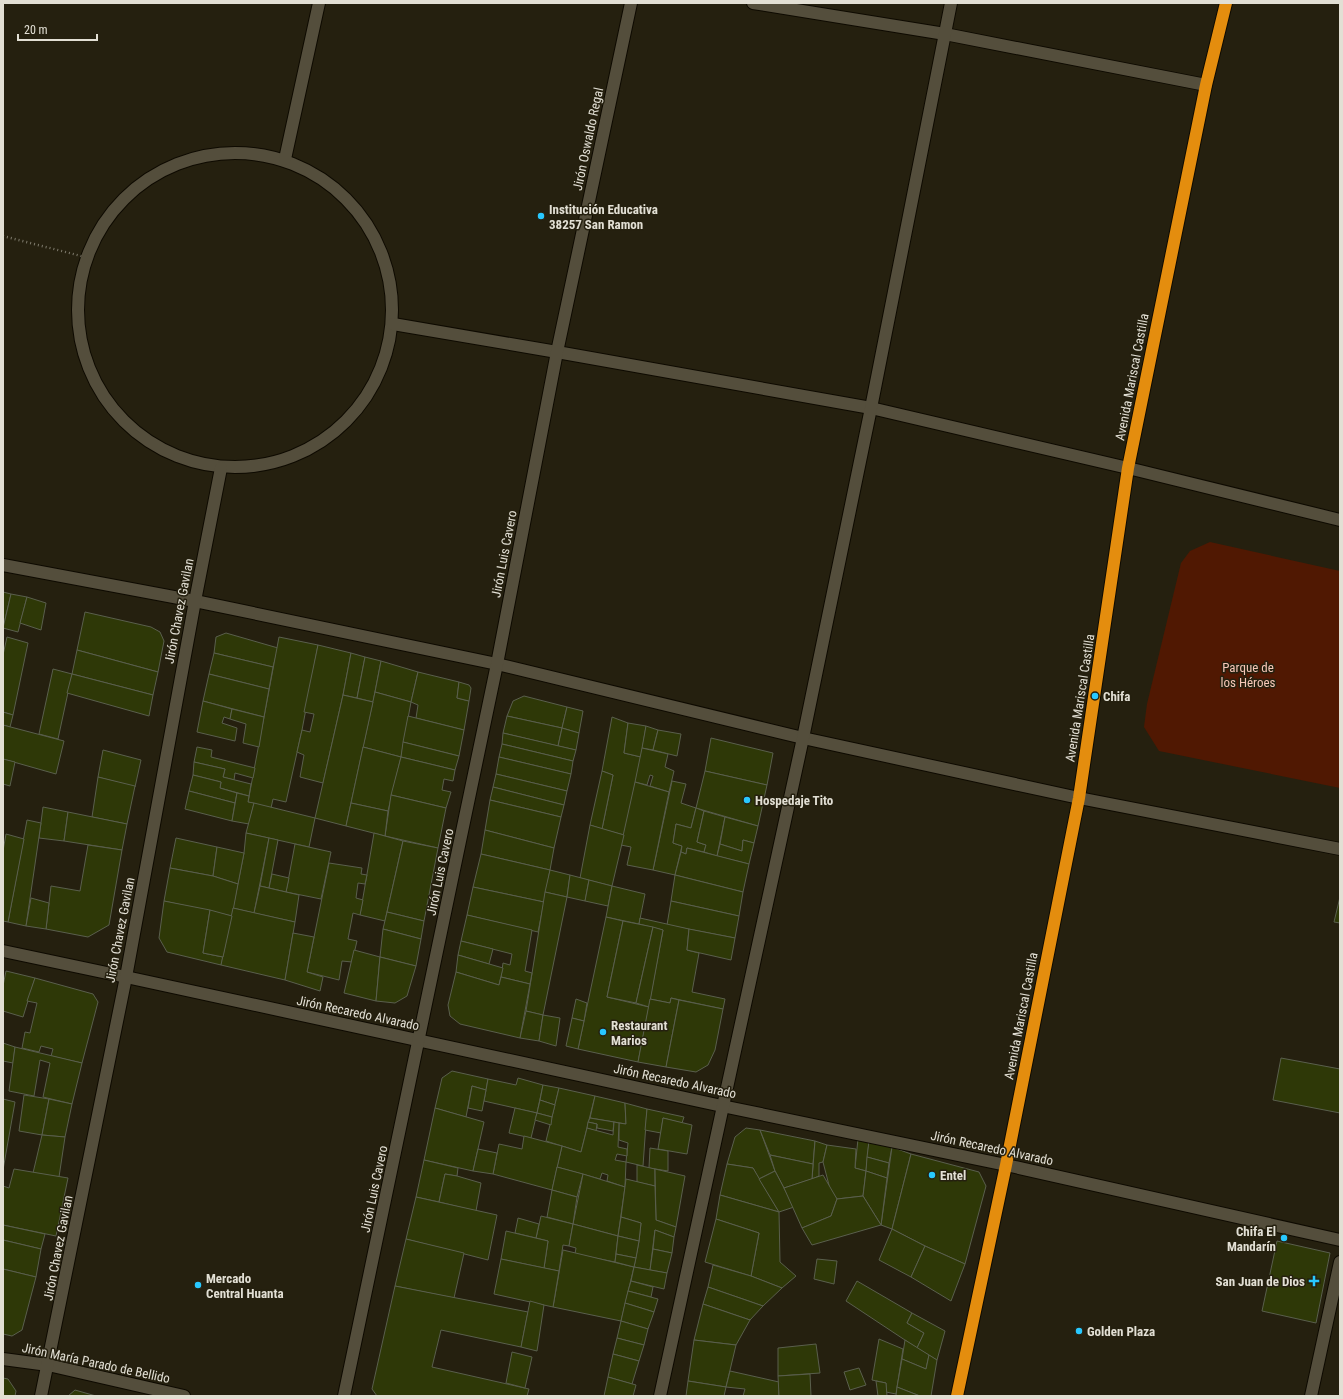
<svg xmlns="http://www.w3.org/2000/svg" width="1343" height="1399" viewBox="0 0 1343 1399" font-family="'Roboto Condensed',sans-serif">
<rect width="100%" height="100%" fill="#25200f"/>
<polygon fill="#501802" points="1210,542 1340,571 1340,788 1159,751 1144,727 1147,704 1181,563 1190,551"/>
<g fill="#2e3807" stroke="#5a5f4d">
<polygon points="3,592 11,594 3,628"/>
<polygon points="11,594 27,597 18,632 3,628"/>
<polygon points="27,597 46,603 41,630 20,623"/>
<polygon points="85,612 151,627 160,632 164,641 158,672 77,650"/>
<polygon points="226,633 278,648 273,667 214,653 216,637"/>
<polygon points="7,637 28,643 13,715 3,712 3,655"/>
<polygon points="279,637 318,645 302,730 286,802 273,799 271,808 248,802"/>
<polygon points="318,645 351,653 343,695 323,783 300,777 304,755 297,752 302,730 310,732 314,714 304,712"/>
<polygon points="77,650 158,672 153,695 72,674"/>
<polygon points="214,653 273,667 269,689 209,674"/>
<polygon points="351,653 365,657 357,698 343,695"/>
<polygon points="365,657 381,661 373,702 357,698"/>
<polygon points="381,661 418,672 411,702 375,692"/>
<polygon points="53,669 72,674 58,739 39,734"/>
<polygon points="418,672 459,682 457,698 469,701 464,730 416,718 418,705 411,702"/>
<polygon points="72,674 153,695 149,716 67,693"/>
<polygon points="209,674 269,689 264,717 203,701"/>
<polygon points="459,682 469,685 471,688 469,701 457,698"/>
<polygon points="375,692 411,702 401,757 363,747"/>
<polygon points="343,695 373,702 346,826 315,818"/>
<polygon points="524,696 567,707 562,728 507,716 513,701"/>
<polygon points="203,701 232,709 230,719 224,717 222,723 237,728 235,741 197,732"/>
<polygon points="567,707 583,711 579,733 562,728"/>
<polygon points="232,709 264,717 259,747 243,743 246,724 230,719"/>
<polygon points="3,712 13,715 10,727 3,725"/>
<polygon points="408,716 464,730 459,756 403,742"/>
<polygon points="507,716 562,728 558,746 503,733"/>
<polygon points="612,717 628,723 624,753 641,757 624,835 602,829 613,775 602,771"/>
<polygon points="628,723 646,726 641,757 624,753"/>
<polygon points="3,725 64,741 56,774 3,759"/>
<polygon points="646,726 658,730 653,750 642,748"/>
<polygon points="562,728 579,733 576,750 558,746"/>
<polygon points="658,730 681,734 677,756 653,750"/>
<polygon points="503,733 576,750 573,761 502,744"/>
<polygon points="711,738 773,753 767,785 705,771"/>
<polygon points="403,742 459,756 455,770 401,757"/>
<polygon points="502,744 573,761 571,774 499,757"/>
<polygon points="197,747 212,750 211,757 255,768 253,778 235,773 234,780 223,777 225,769 194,762"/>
<polygon points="363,747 401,757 388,811 351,803"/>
<polygon points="642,748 668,754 665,767 674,771 669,792 650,786 653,776 650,775 647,785 635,782"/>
<polygon points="103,750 141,760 135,787 98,777"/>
<polygon points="401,757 455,770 453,781 444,779 442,790 451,792 446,808 391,795"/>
<polygon points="499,757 571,774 567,791 496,774"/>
<polygon points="3,759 15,762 10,786 3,784"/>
<polygon points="194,762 225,769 223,777 251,784 249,796 220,788 221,782 193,775"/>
<polygon points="602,771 613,775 602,829 590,825"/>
<polygon points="705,771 767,785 758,826 696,808"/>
<polygon points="496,774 567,791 564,805 493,787"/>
<polygon points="193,775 221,782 220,788 237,793 235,803 189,791"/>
<polygon points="98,777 135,786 127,824 92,817"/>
<polygon points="672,781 686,784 681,803 696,808 691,828 676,824 673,843 682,846 675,875 653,870"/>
<polygon points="635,782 669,792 653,870 627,865 631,847 621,845"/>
<polygon points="493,787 564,805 561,817 490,800"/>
<polygon points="189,791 235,803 232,821 185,809"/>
<polygon points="237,793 249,796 248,802 254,803 249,824 232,821"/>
<polygon points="391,795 446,808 438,848 385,836"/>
<polygon points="490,800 561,817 554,848 485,830"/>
<polygon points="254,803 315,818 309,847 246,833"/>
<polygon points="351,803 388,811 385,836 346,826"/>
<polygon points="43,807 68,812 64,841 39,838"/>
<polygon points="696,808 704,811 697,842 706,845 704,852 687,848 686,854 681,852 682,846 673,843 676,824 691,828"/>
<polygon points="704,811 725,817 717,856 704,852 706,845 697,842"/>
<polygon points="68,812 127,824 122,850 64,841"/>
<polygon points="725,817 758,826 754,843 743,840 742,851 720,844"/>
<polygon points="27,820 41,823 26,926 8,922"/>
<polygon points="590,825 624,835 612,886 580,878"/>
<polygon points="485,830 554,848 550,870 481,854"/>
<polygon points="246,833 269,838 254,913 233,908 244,853"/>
<polygon points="374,833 403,841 385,921 360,915"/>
<polygon points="6,834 24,839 8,922 3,921 3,851"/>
<polygon points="176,838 217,847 213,876 170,868"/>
<polygon points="269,838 278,840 269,888 260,886"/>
<polygon points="743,840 754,843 749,864 717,856 720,844 742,851"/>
<polygon points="403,841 438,848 424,921 387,912"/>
<polygon points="295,844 331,852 321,899 286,892"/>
<polygon points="88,845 122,850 109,925 88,937 46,929 51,886 80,891"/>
<polygon points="217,847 244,853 238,884 213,876"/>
<polygon points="687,848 749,864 743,892 675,875 681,852 686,854"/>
<polygon points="481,854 550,870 544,902 473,887"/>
<polygon points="329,863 362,868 361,874 367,875 365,884 358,883 356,898 363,900 360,915 353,913 348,939 357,941 352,962 342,961 339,980 307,972"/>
<polygon points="170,868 213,876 238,884 232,916 164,901"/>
<polygon points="550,870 570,875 567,897 545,892"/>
<polygon points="272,874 289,878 286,892 269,888"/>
<polygon points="570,875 589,880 585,901 567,897"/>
<polygon points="675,875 743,892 739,916 671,901"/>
<polygon points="589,880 612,886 608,906 585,901"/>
<polygon points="260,886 299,895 295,922 254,913"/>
<polygon points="612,886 645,894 639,924 606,917"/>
<polygon points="473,887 544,902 538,932 467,915"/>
<polygon points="545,892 567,897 543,1015 526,1011"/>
<polygon points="1340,897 1340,923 1334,922"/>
<polygon points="31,898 49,903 46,929 26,926"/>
<polygon points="164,901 210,910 203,953 223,957 221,965 167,952 159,938"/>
<polygon points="671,901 739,916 735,938 667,925"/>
<polygon points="233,908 295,922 285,980 221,965"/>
<polygon points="210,910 232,916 223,957 203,953"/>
<polygon points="387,912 424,921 421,939 383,929"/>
<polygon points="467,915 532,930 525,971 532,973 530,984 501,977 503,963 510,965 512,954 461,941"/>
<polygon points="606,917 623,921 607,997 649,1007 638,1062 578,1049"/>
<polygon points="640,918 689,929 687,950 699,953 692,992 725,999 723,1009 671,998 670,1003 650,999 663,930 639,924"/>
<polygon points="623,921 653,927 636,1003 607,997"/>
<polygon points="653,927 663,930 649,1007 636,1003"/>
<polygon points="383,929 421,939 416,966 380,957"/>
<polygon points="689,929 735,938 731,960 687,950"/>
<polygon points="293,933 314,937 307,972 323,977 320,991 285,980"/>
<polygon points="461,941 493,949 489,964 458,955"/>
<polygon points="354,950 380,957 376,1001 344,993"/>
<polygon points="458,955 503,968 499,985 456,972"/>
<polygon points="380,957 416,966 407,996 395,1003 376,1001"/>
<polygon points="6,971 35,978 23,1017 3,1011 3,986"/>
<polygon points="456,972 499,985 501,977 530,984 520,1038 460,1024 450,1016 448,1005"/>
<polygon points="35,978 93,994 98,1002 82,1063 51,1056 53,1049 41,1046 39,1052 22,1048 25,1032 30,1033 37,1003 27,1001"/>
<polygon points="671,998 679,1000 666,1067 638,1062 650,999 670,1003"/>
<polygon points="576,999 587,1003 584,1021 572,1018"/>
<polygon points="679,1000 723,1009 715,1050 708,1065 696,1072 666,1067"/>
<polygon points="526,1011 543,1015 539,1041 520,1038"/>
<polygon points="543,1015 560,1018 556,1046 539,1041"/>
<polygon points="572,1018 584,1021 578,1049 566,1046"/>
<polygon points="3,1043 15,1047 13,1063 3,1061"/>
<polygon points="15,1047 82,1063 72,1104 43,1097 50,1063 40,1060 34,1096 9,1091"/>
<polygon points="1281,1058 1340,1069 1340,1113 1273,1100"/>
<polygon points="452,1071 488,1079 486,1090 472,1086 466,1117 435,1108 442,1078"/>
<polygon points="518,1078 543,1085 537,1113 484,1101 488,1079 516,1085"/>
<polygon points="543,1085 559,1088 555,1105 540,1100"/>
<polygon points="472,1086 486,1090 482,1111 468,1108"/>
<polygon points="559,1088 595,1096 581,1152 546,1141"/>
<polygon points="24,1095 49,1099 42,1135 19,1131"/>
<polygon points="595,1096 625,1103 626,1124 590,1118"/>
<polygon points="3,1099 15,1102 3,1170"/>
<polygon points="49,1099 72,1104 65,1137 42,1135"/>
<polygon points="540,1100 555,1105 552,1117 537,1113"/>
<polygon points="625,1103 647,1109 643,1166 626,1162 628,1143 619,1140 619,1123 626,1124"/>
<polygon points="435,1108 484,1122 473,1171 424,1160"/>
<polygon points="515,1108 537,1113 531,1138 509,1133"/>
<polygon points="647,1109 684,1117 682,1123 663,1118 661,1133 645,1130"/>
<polygon points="537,1113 552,1117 551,1125 535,1120"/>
<polygon points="590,1118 614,1122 613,1131 597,1128 597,1124 588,1122"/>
<polygon points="663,1118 692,1125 687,1154 658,1149"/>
<polygon points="588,1122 597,1124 596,1131 587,1128"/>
<polygon points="614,1122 619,1123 618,1147 627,1149 627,1156 617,1154 615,1160 626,1162 625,1187 607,1181 608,1175 602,1173 600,1179 557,1167 562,1146 581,1152 587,1128 613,1135"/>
<polygon points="746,1128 760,1130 775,1171 759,1179 753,1168 727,1164 735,1137"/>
<polygon points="760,1130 815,1141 813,1164 770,1155"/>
<polygon points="42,1135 65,1137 59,1177 33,1173"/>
<polygon points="524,1136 562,1146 552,1190 493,1174 499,1144 522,1149"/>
<polygon points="858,1139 869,1141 866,1171 855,1168"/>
<polygon points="815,1141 827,1145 823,1162 819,1163 819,1176 812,1179"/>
<polygon points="869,1141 892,1147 889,1163 867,1157"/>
<polygon points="827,1145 856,1149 855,1168 866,1171 863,1196 837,1199 830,1189 823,1162"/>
<polygon points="892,1147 911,1154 892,1229 881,1225"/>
<polygon points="650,1148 668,1151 668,1171 649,1168"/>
<polygon points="478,1149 497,1153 493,1174 473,1171"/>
<polygon points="911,1154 979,1172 986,1186 965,1264 925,1246 892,1229"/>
<polygon points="770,1155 813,1164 812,1179 784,1188 775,1171"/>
<polygon points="867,1157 889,1163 887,1178 866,1171"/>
<polygon points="424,1160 458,1168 457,1176 445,1174 439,1202 416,1197"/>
<polygon points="727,1164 753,1168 779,1212 720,1195"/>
<polygon points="637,1165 655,1169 655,1186 637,1182"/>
<polygon points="557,1167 583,1174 577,1197 552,1190"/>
<polygon points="14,1169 68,1178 56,1236 3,1225 3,1186 9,1188"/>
<polygon points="655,1169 685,1176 676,1227 656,1220"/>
<polygon points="775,1171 794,1207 779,1212 759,1179"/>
<polygon points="866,1171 887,1178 881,1225 863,1196"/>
<polygon points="445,1174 457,1176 481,1183 476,1211 439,1202"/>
<polygon points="583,1174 625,1187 618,1236 573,1224"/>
<polygon points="823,1175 837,1199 831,1216 802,1228 784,1188"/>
<polygon points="626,1179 655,1186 656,1220 676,1227 674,1237 655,1230 650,1270 634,1267 639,1241 641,1223 621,1217"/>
<polygon points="552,1190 577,1197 573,1224 547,1217"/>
<polygon points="720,1195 779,1212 780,1262 796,1276 782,1288 751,1276 759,1233 716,1219"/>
<polygon points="863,1196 881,1225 812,1245 802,1228 831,1216 837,1199"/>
<polygon points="416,1197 497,1215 488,1260 406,1239"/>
<polygon points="541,1216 573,1224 569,1246 563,1245 559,1271 544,1268 548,1241 536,1238"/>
<polygon points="621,1217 641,1223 639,1241 618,1236"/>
<polygon points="518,1218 539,1224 536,1238 515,1233"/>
<polygon points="716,1219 759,1233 751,1276 705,1262"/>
<polygon points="573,1224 618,1236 615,1262 575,1254 576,1248 569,1246"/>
<polygon points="3,1225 45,1234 41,1249 3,1240"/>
<polygon points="892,1229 925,1246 911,1277 879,1260"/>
<polygon points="655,1230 674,1237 672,1253 653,1249"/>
<polygon points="506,1231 548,1241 544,1268 501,1259"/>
<polygon points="618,1236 639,1241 636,1258 616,1254"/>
<polygon points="406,1239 464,1253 454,1298 395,1286"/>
<polygon points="3,1240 41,1249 36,1277 3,1269"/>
<polygon points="1277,1241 1330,1253 1316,1323 1262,1311"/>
<polygon points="925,1246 965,1264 951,1301 911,1277"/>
<polygon points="653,1249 672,1253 667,1273 650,1270"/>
<polygon points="563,1250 634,1267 621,1321 553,1307"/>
<polygon points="616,1254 636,1258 634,1267 615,1262"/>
<polygon points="501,1259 559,1271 553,1307 494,1294"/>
<polygon points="817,1259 837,1261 834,1284 814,1279"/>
<polygon points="713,1265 751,1276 782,1288 763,1306 708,1287"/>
<polygon points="634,1267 667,1273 664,1289 631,1281"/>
<polygon points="3,1269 36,1277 22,1330 12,1336 3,1334"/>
<polygon points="631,1281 653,1287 651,1297 628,1291"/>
<polygon points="857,1281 912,1313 907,1323 924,1333 917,1348 846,1301"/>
<polygon points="395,1286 528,1312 521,1347 441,1330 432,1367 529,1389 527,1396 377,1396 372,1389"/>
<polygon points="708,1287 763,1306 750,1320 703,1304"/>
<polygon points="628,1291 658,1299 654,1312 625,1303"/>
<polygon points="530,1301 544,1305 537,1351 521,1347"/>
<polygon points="625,1303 654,1312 648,1329 621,1321"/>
<polygon points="703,1304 750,1320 736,1345 694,1340"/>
<polygon points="912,1313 945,1331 937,1360 917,1348 924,1333 907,1323"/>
<polygon points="621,1321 648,1329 644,1345 617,1338"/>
<polygon points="617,1338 644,1345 639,1361 613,1354"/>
<polygon points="879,1339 903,1349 896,1394 886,1392 886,1383 872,1380"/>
<polygon points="694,1340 736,1345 726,1387 688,1381"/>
<polygon points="905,1340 929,1355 926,1369 902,1359"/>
<polygon points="816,1344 820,1373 778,1376 778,1348"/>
<polygon points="512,1352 532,1357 525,1388 506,1383"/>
<polygon points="613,1354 639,1361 632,1384 608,1377"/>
<polygon points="929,1355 937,1360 931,1396 920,1396 897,1387 902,1359 926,1369"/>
<polygon points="859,1368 866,1385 850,1390 844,1372"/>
<polygon points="730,1371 779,1382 779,1396 743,1396 745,1389 726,1387"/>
<polygon points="810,1374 811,1396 779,1396 778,1376"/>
<polygon points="608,1377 636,1385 633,1396 604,1396"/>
<polygon points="3,1378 8,1379 16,1391 15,1396 3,1396"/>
<polygon points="688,1381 726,1387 724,1396 686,1396"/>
<polygon points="876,1381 886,1383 887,1396 878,1396"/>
<polygon points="897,1387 920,1396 896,1396"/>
<polygon points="75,1390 96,1396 68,1396"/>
</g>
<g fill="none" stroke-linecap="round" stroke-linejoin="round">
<defs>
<g id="street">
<polyline points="753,3 945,34 1206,85"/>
<circle cx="235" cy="310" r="157"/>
<polyline points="285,159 319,3"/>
<polyline points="393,324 557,352 871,408 1128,468 1340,520"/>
<polyline points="3,565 195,601 497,664 803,738 1079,798 1340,849"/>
<polyline points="3,951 126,977 722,1106 1006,1165 1340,1240"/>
<polyline points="3,1359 48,1365 184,1396"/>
<polyline points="41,1396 126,977 195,601 221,468"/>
<polyline points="344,1396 497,664 557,352 631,3"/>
<polyline points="660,1396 803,738 871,408 951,3"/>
<polyline points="1311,1396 1340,1262"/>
</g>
<polyline id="highway" points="957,1396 1006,1165 1079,798 1128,468 1206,85 1226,3"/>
</defs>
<use href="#street" stroke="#0e0a00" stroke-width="14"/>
<use href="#highway" stroke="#0e0a00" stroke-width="14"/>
<polyline stroke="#7f7b6d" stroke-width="2.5" stroke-dasharray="1 3" stroke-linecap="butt" points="3,236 85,257"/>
<use href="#street" stroke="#544e3c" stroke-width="12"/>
<use href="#highway" stroke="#e48d0e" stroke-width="12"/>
</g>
<g fill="#28c8ff" stroke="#25200f" stroke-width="1.5">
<circle cx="541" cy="216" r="4"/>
<circle cx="1095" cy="696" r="4"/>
<circle cx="747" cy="800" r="4"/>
<circle cx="603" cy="1032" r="4"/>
<circle cx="932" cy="1175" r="4"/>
<circle cx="1284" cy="1238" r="4"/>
<path d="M1312 1275h4v4h4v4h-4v4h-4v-4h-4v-4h4z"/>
<circle cx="198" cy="1285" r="4"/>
<circle cx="1079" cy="1331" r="4"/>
</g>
<g text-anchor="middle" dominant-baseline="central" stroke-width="3" stroke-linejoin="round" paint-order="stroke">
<g font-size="13" fill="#e2dfd4" stroke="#25200f">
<text transform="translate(588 139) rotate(-78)">Jirón Oswaldo Regal</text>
<text transform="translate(1132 377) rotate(-79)">Avenida Mariscal Castilla</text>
<text transform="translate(504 554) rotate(-79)">Jirón Luis Cavero</text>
<text transform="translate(179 611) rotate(-79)">Jirón Chavez Gavilan</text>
<text transform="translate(1080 698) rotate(-81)">Avenida Mariscal Castilla</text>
<text transform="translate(440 872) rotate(-78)">Jirón Luis Cavero</text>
<text transform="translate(120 930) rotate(-79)">Jirón Chavez Gavilan</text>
<text transform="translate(358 1013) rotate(12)">Jirón Recaredo Alvarado</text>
<text transform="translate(1021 1016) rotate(-79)">Avenida Mariscal Castilla</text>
<text transform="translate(675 1081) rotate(12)">Jirón Recaredo Alvarado</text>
<text transform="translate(992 1148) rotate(12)">Jirón Recaredo Alvarado</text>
<text transform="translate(374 1189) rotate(-78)">Jirón Luis Cavero</text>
<text transform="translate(58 1248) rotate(-79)">Jirón Chavez Gavilan</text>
<text transform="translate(96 1363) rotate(12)">Jirón María Parado de Bellido</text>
</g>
<g font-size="13" font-weight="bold" fill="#e2dfd4" stroke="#25200f" text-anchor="start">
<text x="549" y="209">Institución Educativa<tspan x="549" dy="15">38257 San Ramon</tspan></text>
<text x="1103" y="696">Chifa</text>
<text x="755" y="800">Hospedaje Tito</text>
<text x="611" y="1025">Restaurant<tspan x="611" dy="15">Marios</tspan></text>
<text x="940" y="1175">Entel</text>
<text x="1276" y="1231" text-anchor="end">Chifa El<tspan x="1276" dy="15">Mandarín</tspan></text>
<text x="206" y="1278">Mercado<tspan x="206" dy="15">Central Huanta</tspan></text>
<text x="1305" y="1281" text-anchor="end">San Juan de Dios</text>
<text x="1087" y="1331">Golden Plaza</text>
</g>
<g font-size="13" fill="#f5c6b6" stroke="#25200f">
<text x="1248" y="667">Parque de<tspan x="1248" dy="15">los Héroes</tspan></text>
</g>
</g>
<rect width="1343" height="1399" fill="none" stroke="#e2dfd4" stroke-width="8"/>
<path d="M18 34v6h79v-6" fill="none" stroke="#e2dfd4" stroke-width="2"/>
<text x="24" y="34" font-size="12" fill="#e2dfd4" stroke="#25200f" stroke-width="3" paint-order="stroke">20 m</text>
</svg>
